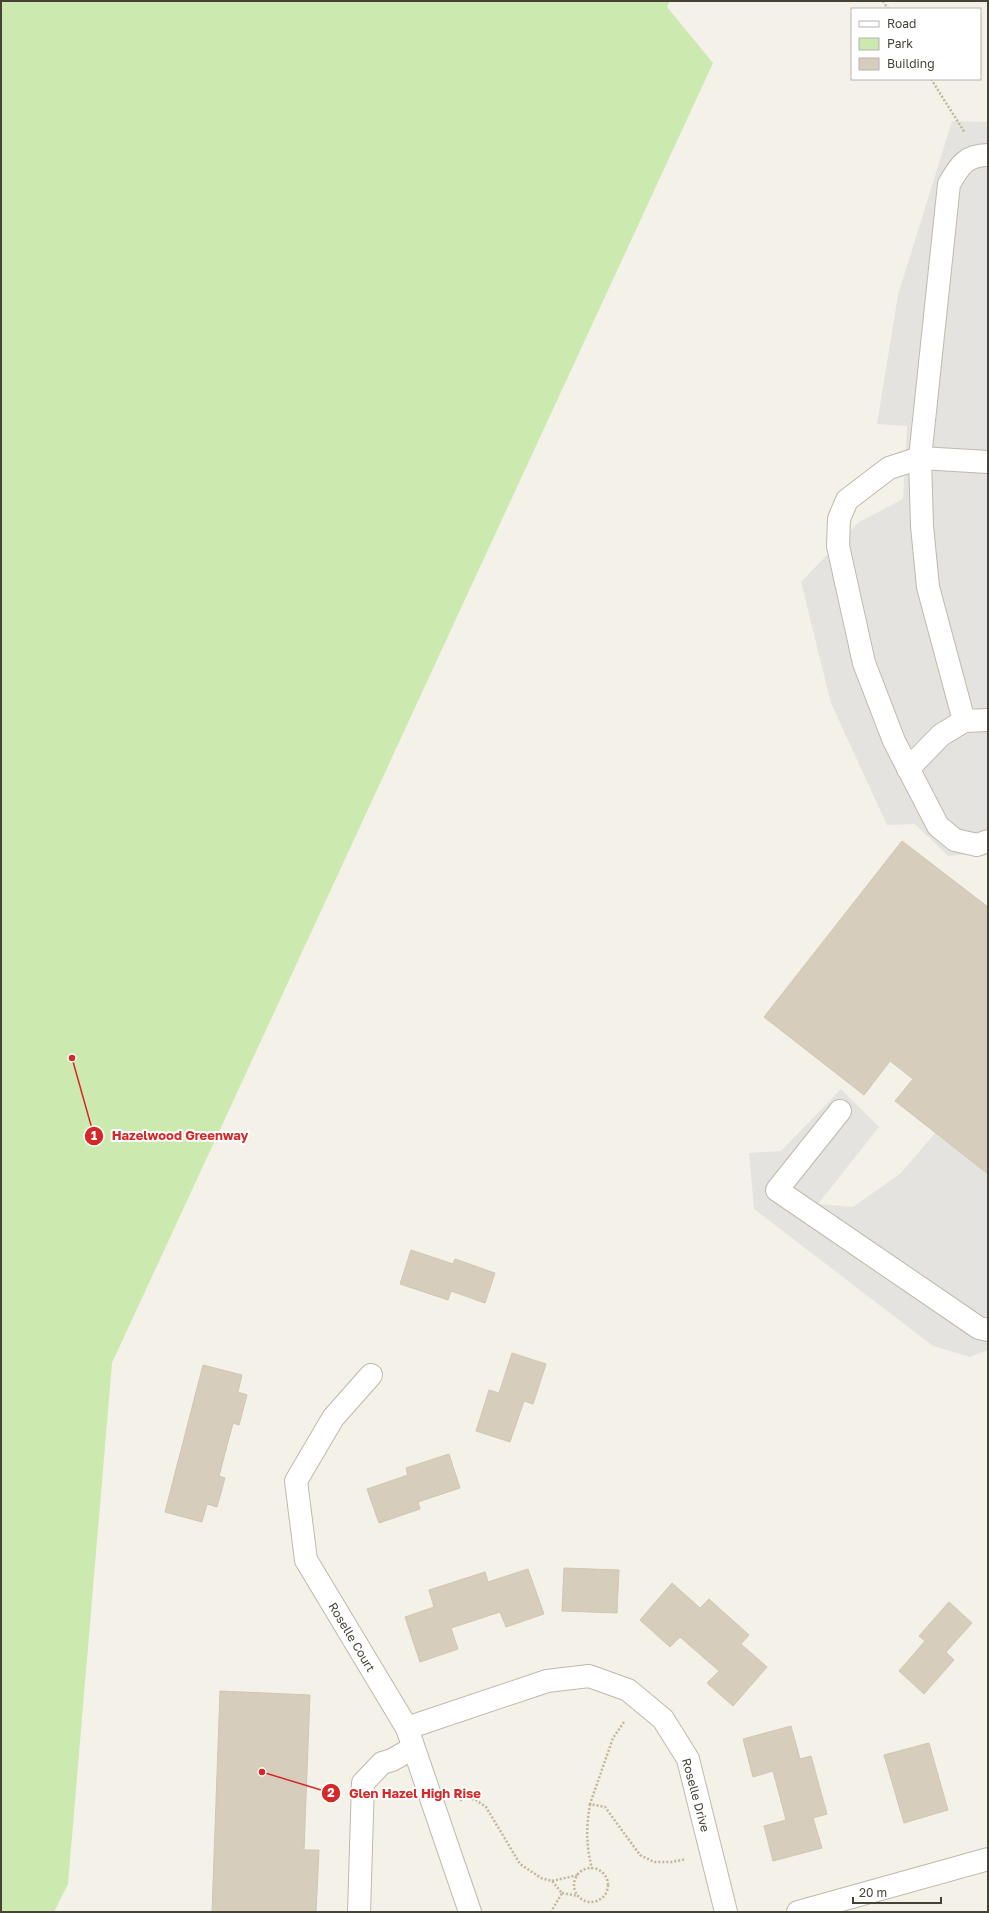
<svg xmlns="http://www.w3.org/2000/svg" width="989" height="1913" viewBox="0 0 989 1913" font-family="'Golos Text',sans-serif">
<rect width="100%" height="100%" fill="#f4f1e8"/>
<polygon fill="#cce9b0" points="1,1 670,1 667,7 713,63 112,1363 68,1884 54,1912 1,1912"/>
<g fill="#e5e3df">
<polygon points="952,121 988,122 988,852 948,856 915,824 887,825 831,703 801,582 859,522 903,499 907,426 877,424 898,295"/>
<polygon points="841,1089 879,1127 818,1204 853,1207 901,1173 935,1133 988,1174 988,1350 970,1357 933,1346 754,1209 749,1153 781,1151"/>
</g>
<g fill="#d6cdbd" stroke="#d1c6b0">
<polygon points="902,841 988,907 988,1174 895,1101 913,1079 890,1061 864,1095 764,1017"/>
<polygon points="411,1250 453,1264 455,1259 495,1273 485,1303 451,1291 448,1300 400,1284"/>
<polygon points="512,1353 546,1364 533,1404 524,1401 510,1442 476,1431 489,1390 499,1393"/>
<polygon points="203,1365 242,1375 238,1392 247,1395 239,1425 233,1423 219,1476 225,1478 217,1507 207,1504 202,1522 165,1512"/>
<polygon points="449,1454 460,1488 418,1502 420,1509 379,1523 367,1489 408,1475 406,1468"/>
<polygon points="564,1568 619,1570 617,1613 562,1611"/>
<polygon points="528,1569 544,1614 506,1627 500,1612 451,1628 458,1649 420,1662 405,1617 434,1607 429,1590 485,1572 488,1582"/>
<polygon points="672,1583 700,1608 709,1599 749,1635 741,1644 767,1667 733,1706 707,1683 719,1671 680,1637 670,1647 640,1620"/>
<polygon points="949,1602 972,1623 946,1652 954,1660 924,1694 899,1671 925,1641 919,1636"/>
<polygon points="220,1691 310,1695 304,1850 319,1850 316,1912 212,1912"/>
<polygon points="791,1726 800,1759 811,1756 827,1814 813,1818 822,1848 773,1861 764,1826 786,1820 773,1771 753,1777 743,1739"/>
<polygon points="929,1743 948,1810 904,1823 884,1755"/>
</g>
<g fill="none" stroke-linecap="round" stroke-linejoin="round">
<defs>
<g id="minor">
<polyline points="988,462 920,458 889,468 847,500 839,519 838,546 864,663 894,741 938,826 955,840 977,845 988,841"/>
<path d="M964 721 928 587 922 526 920 458 949 184C959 167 965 155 988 155"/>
<polyline points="908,769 941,735 964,721 988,720"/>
<polyline points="840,1111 777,1190 979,1328 988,1330"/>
<polyline points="371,1375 333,1418 296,1481 306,1560 407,1728 470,1912"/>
<polyline points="407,1728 547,1681 589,1676 628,1690 663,1719 688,1759 726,1912"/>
<polyline points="359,1912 363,1783 382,1763 392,1760 413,1748"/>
<polyline points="798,1912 988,1859"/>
</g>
</defs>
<use href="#minor" stroke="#c0b9aa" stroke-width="24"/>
<g stroke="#c2b69b" stroke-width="2.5" stroke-dasharray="2 2" stroke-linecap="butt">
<polyline points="883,1 888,9"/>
<polyline points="931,79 965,133"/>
<polyline points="624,1722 613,1738 590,1804 605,1807 640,1855 654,1862 672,1862 686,1859"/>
<polyline points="460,1800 467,1798 476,1800 486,1807 520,1864 541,1878 552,1881 562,1893 551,1912"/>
<path d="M590 1804C586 1829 586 1844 592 1869"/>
<circle cx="591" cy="1885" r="17"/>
<polyline points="552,1881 578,1875"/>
<polyline points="562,1893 578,1896"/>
</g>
<use href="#minor" stroke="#fff" stroke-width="22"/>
</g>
<g text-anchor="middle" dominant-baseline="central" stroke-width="4" stroke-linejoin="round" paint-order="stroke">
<g font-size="12" fill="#474236" stroke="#fff">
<text transform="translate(352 1637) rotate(59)">Roselle Court</text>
<text transform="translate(696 1795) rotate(75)">Roselle Drive</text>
</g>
</g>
<path fill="none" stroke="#d62828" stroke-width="1.5" d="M72 1058L94 1136M262 1772L331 1793"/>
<g fill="#d62828" stroke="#fff" stroke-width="1.5">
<circle cx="72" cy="1058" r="4"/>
<circle cx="262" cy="1772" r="4"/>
<circle cx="94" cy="1136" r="10"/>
<circle cx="331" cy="1793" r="10"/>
</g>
<g font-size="12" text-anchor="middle" font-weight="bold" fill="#fff">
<text x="94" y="1140">1</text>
<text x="331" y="1797">2</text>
</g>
<g font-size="13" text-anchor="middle" font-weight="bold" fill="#d62828" stroke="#fff" stroke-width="4" stroke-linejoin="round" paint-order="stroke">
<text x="180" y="1140">Hazelwood Greenway</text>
<text x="415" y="1798">Glen Hazel High Rise</text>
</g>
<rect width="989" height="1913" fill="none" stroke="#474236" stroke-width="4"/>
<rect x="851" y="8" width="130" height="72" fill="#ffffff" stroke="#b5b3af"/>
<rect x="859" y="21" width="20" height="6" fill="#ffffff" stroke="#b5b3af"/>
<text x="887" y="28" font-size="12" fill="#474236">Road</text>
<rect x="859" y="38" width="20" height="12" fill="#cce9b0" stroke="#b5b3af"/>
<text x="887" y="48" font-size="12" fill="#474236">Park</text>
<rect x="859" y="58" width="20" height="12" fill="#d6cdbd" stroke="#b5b3af"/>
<text x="887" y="68" font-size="12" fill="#474236">Building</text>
<path d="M853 1897v6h88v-6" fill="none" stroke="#474236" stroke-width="2"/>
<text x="859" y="1897" font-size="12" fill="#474236" stroke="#ffffff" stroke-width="3" paint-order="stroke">20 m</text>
</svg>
